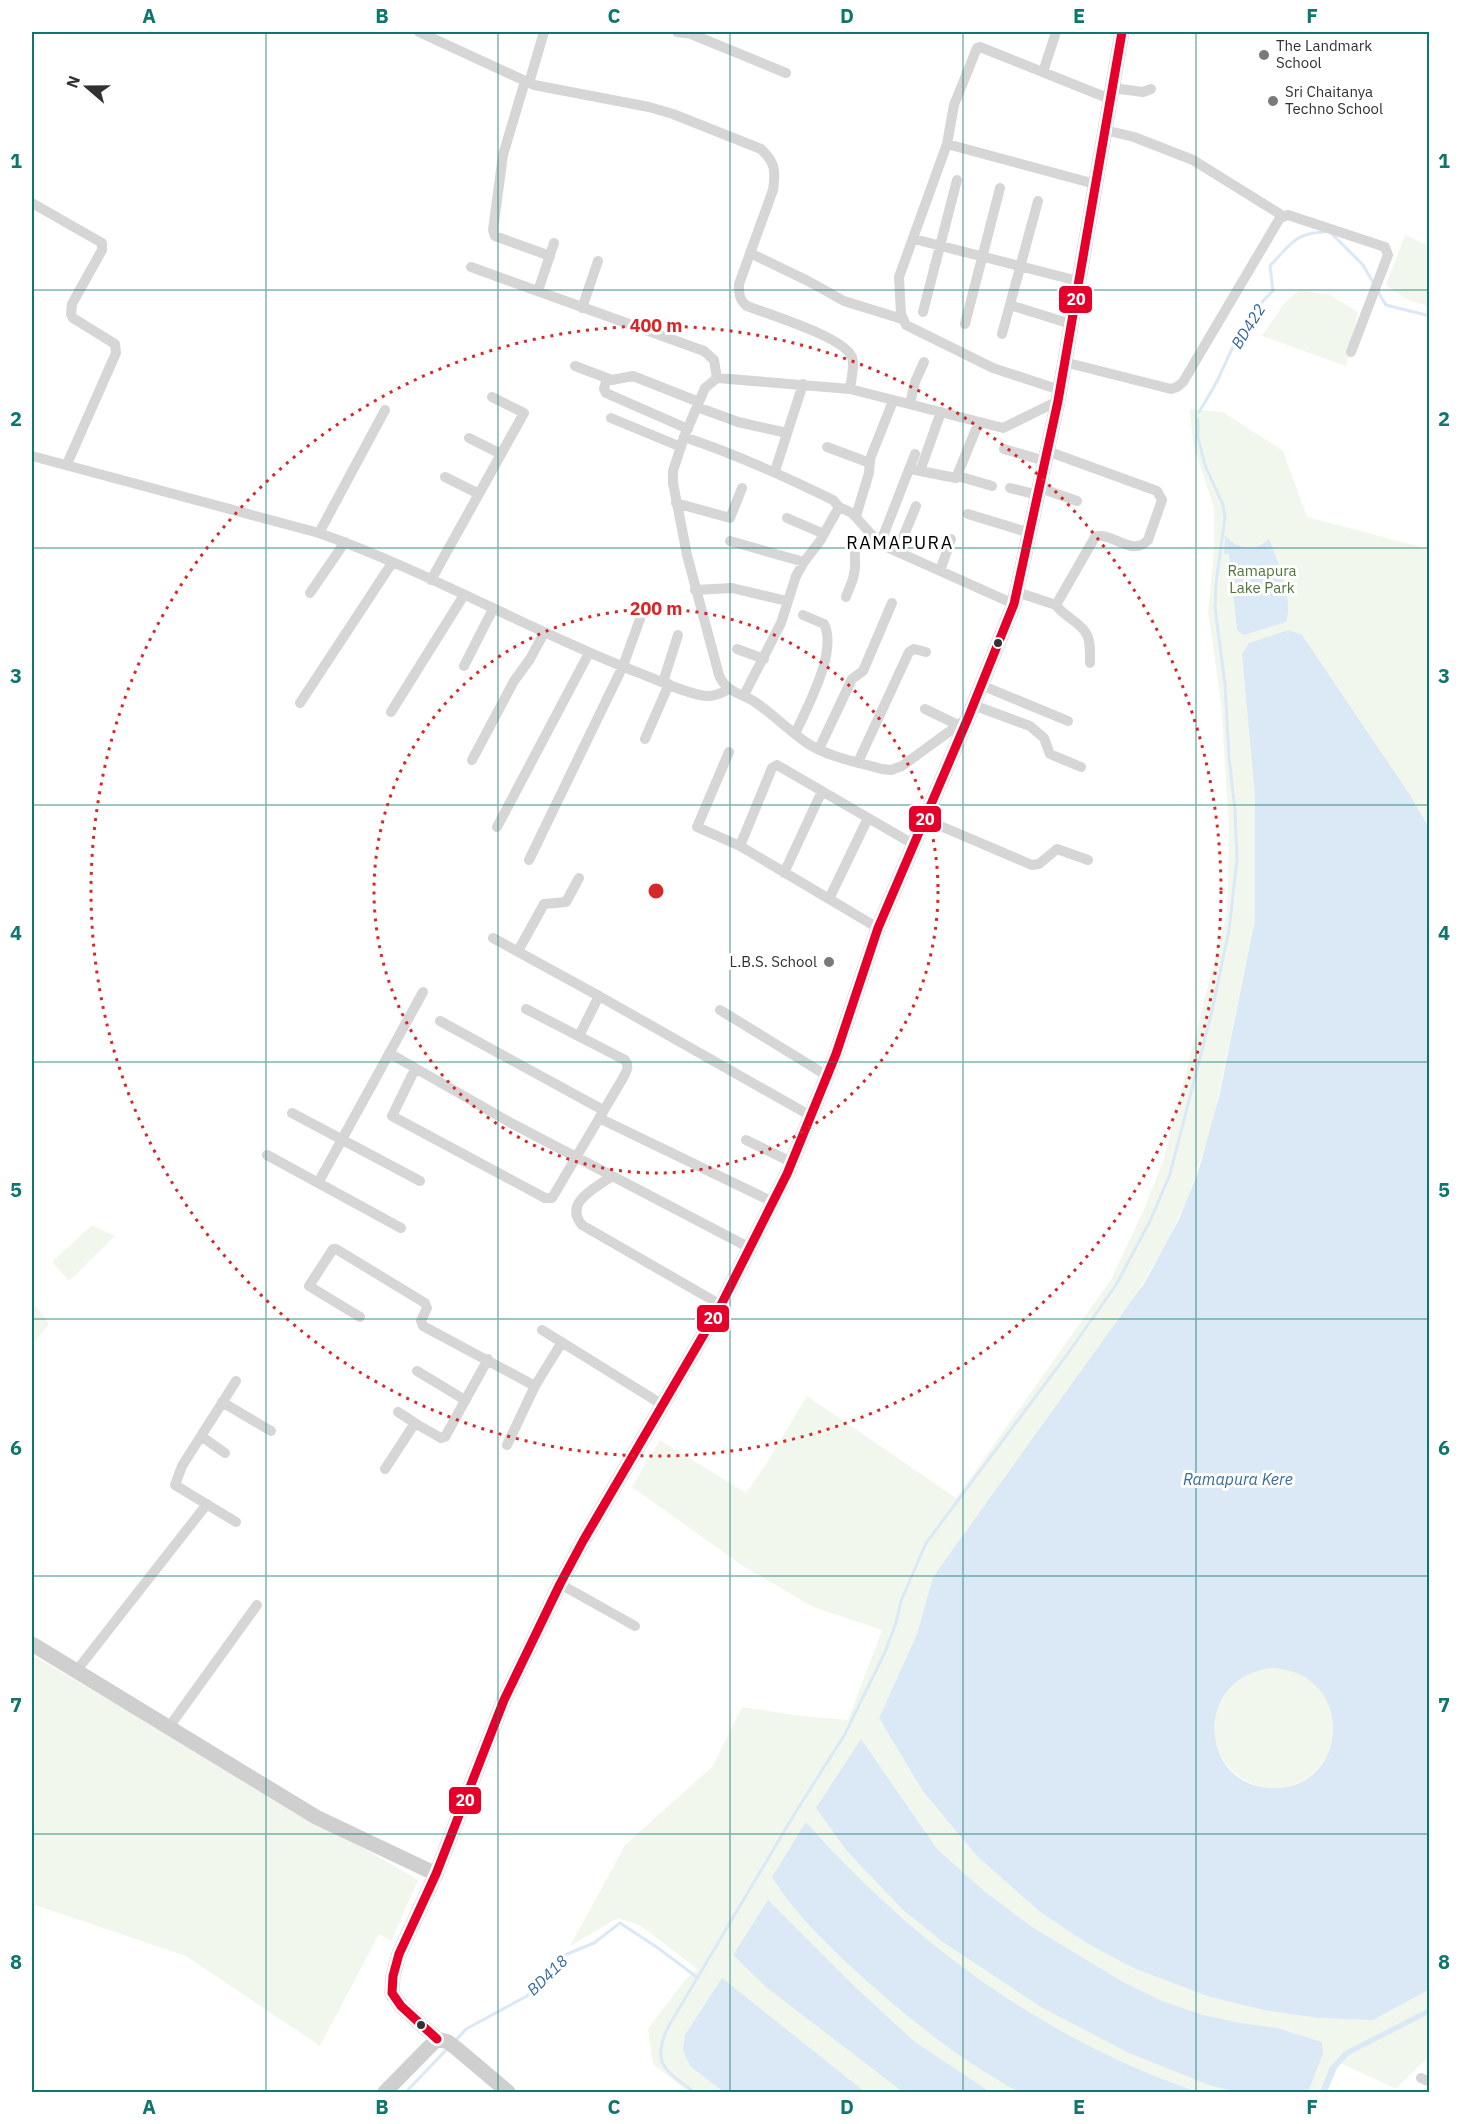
<svg xmlns="http://www.w3.org/2000/svg" width="1461" height="2124" font-family="'IBM Plex Sans',sans-serif">
  <style>
    .green { fill: #f2f7ee }
    .water { fill: #dbe8f5; fill-rule: evenodd }
    .lines { fill: none; stroke-linecap: round; stroke-linejoin: round }
    .stream { stroke: #dbe8f5; stroke-width: 3 }
    .minor { stroke: #d6d6d6; stroke-width: 10 }
    .secondary { stroke: #cfcfcf; stroke-width: 15 }
    .bus-1-casing { stroke: #fff; stroke-width: 14 }
    .bus-1 { stroke: #e4002b; stroke-width: 9 }
    .grid { fill: none; stroke: #0f766e; stroke-width: 1.5; stroke-opacity: 0.55 }
    .ring { fill: none; stroke: #d62828; stroke-width: 3; stroke-dasharray: 3 6 }
    .poi-dot { fill: #7a7a7a; stroke: #fff; stroke-width: 2 }
    .bus-dot { fill: #323232; stroke: #fff; stroke-width: 2 }
    .labels { text-anchor: middle; stroke-width: 6; stroke-linejoin: round; paint-order: stroke }
    .poi-label { font-size: 15px; fill: #323232; stroke: #fff; text-anchor: start }
    .park-label { font-size: 15px; fill: #4f743a; stroke: #fff }
    .water-label { font-size: 16px; font-style: italic; fill: #366b9f; stroke: #fff }
    .quarter-label { font-size: 18px; letter-spacing: 1.5px; fill: #000; stroke: #fff }
    .centre { fill: #d62828; stroke: #fff; stroke-width: 3 }
    .ring-label { font-size: 18px; text-anchor: middle; font-weight: bold; fill: #d62828; stroke: #fff; stroke-width: 6; stroke-linejoin: round; paint-order: stroke }
    .line-badge { stroke: #fff; stroke-width: 2 }
    .badge-label { font-size: 16px; text-anchor: middle; font-weight: bold; fill: #fff }
    .neatline { fill: none; stroke: #0f766e; stroke-width: 2 }
    .grid-label { font-size: 20px; text-anchor: middle; font-weight: bold; fill: #0f766e }
  </style>
  <rect width="100%" height="100%" fill="#fff"/>
  <path class="green" d="M1405,235L1429,246V306L1408,300L1386,285Z
    M1299,290L1330,295L1358,312L1346,366L1262,336L1283,305Z
    M1190,409L1223,412L1283,451L1307,517L1429,549V828L1412,798L1255,794V919L1213,1122L1188,1197L1168,1240L1132,1302L933,1577L917,1634L879,1718L922,1790L976,1855L1109,1955L1133,1968L1210,1997L1264,2010L1318,2018L1373,2020L1429,1989V2056L1396,2089L1340,2063L1327,2092H688L653,2064L648,2029L685,1980L697,1969L641,1926L618,1918L570,1946L625,1845L713,1766L742,1707L801,1716L848,1720L882,1630L813,1607L740,1564L632,1487L660,1440L746,1493L764,1467L807,1396L956,1498L1112,1278L1145,1207L1164,1158L1227,912L1229,828L1221,702L1208,612L1214,553V508L1193,444Z
    M92,1225L115,1236L69,1281L52,1262Z
    M32,1307H37L49,1324L32,1345Z
    M32,1655L418,1880L391,1941L379,1934L320,2046L186,1956L32,1904Z
    M1214 1728a60 60 0 1 1 120 0a60 60 0 1 1-120 0Z"/>
  <path class="water" d="M1225,535C1237,550 1255,552 1269,539C1278,562 1294,599 1286,622L1244,635L1237,630L1229,554H1224Z
    M1289,630L1302,635L1412,798L1429,828L1430,1989L1373,2020L1318,2018L1264,2010L1210,1997L1133,1968L1085,1942L1039,1911L976,1855L922,1790L879,1718L917,1634L933,1577L1145,1282L1179,1219L1198,1172L1219,1097L1255,919V794L1242,654L1249,643ZM1272,1668C1354,1672 1351,1784 1278,1788C1199,1792 1190,1677 1272,1668Z
    M861,1739L937,1849L984,1891L1032,1927L1123,1982L1162,2001L1203,2015L1240,2023L1277,2028L1322,2042L1323,2054L1308,2092H1236L1209,2085L1129,2053L1041,2007L943,1942L902,1909L847,1851L816,1808Z
    M806,1822C913,1943 1044,2040 1198,2092H1019C956,2058 900,2012 847,1963C819,1936 792,1910 772,1877Z
    M768,1900L855,1987L915,2042L990,2092H903L766,1987L733,1955Z
    M722,1978L865,2092H724L690,2066L683,2050L685,2035Z
    M1429,2008V2014L1349,2055L1337,2068L1327,2092H1320L1330,2067L1345,2051Z"/>
  <g class="lines">
    <path class="stream" d="M1332,234L1363,265L1374,284
      M1377,290L1386,305L1430,316
      M1199,412C1206,400 1214,388 1220,375C1234,344 1247,314 1273,291L1270,266C1289,246 1294,233 1324,232
      M455,2041L466,2029L527,1996L565,1955L594,1943L620,1923L658,1948L698,1978
      M406,2092L448,2048
      M694,2092C667,2071 651,2066 667,2029L795,1813L845,1734L885,1652L896,1623L901,1601L926,1543L1066,1356L1116,1285L1151,1219L1170,1174L1211,1015L1229,930L1237,859L1235,810L1229,757L1225,684L1215,608L1216,584L1225,517L1223,505L1205,465L1198,438V419"/>
    <path class="minor" d="M419,32L534,85L649,107L673,114L761,149C775,162 776,171 773,190L739,284C739,294 739,300 747,306C768,314 844,337 852,357C855,367 851,379 850,389
      M677,32L691,34L786,73
      M1043,72L1056,32
      M525,81L503,155L493,230L495,236L550,256
      M529,83L544,32
      M1112,88L1143,92L1151,89
      M1105,130L1134,137L1193,160L1283,216
      M947,144L1095,184
      M32,203L102,243V250L72,304L71,314L73,318L115,344L116,353L67,464
      M914,239L1078,281
      M750,253L808,281L844,301L902,319
      M471,267L704,351L714,360L717,378
      M538,291L554,243
      M1010,305L1071,324
      M582,308L598,261
      M923,312L957,180
      M965,324L1000,188
      M1002,334L1038,201
      M1064,362L1171,389L1177,387L1183,382L1280,218L1288,215L1385,247L1388,255L1351,352
      M575,366L612,380L633,376L699,402
      M607,378L604,389L606,393L688,429
      M1060,390L993,368L906,325L901,314L899,277L947,144L954,105L977,48L980,47L1110,99
      M910,404L915,382L924,362
      M697,407L738,422L787,433
      M611,418L681,447
      M684,437C736,454 784,476 833,500L839,507L820,541L804,562L796,576L781,623L744,695
      M469,438L501,454
      M827,447L870,463
      M1004,449L1045,461
      M32,456L319,533C427,571 527,629 634,671C651,677 691,696 708,696C716,696 722,693 729,689
      M910,469L956,478L979,422
      M775,471L803,384
      M920,471L941,412
      M958,476L992,486
      M445,477L479,494
      M1010,488L1038,495
      M1040,488L1077,501
      M676,503L730,518L742,488
      M839,507L852,513L880,544L1014,604
      M968,514L1030,533
      M856,516L869,473L870,459L893,401
      M787,518L824,534
      M319,533L385,410
      M730,541L804,562
      M880,544L915,454
      M897,552L916,506
      M940,571L951,539
      M431,580L524,413L492,397
      M695,590L732,588L787,601
      M1017,592L1056,605L1095,537C1112,531 1132,558 1148,540L1162,500L1157,491L1047,451
      M310,593L345,542
      M846,597C848,590 853,582 854,574C859,554 845,545 873,539
      M1056,605C1060,611 1065,614 1070,618C1091,633 1090,638 1090,663
      M737,649L764,659
      M464,666L493,609
      M663,682L678,635
      M981,685L1068,721
      M300,703L392,563
      M973,705L1030,726L1044,738L1050,754L1081,767
      M925,709L958,725
      M391,712L464,595
      M965,720L902,766L891,770L882,769C857,762 828,757 807,743C789,731 773,714 755,702C742,693 726,693 719,675L687,555L673,483V471L684,437L705,388L717,378L850,389L1003,428L1058,401
      M795,734C807,707 838,652 824,624L803,615
      M645,739L669,684
      M819,749L852,679L863,671L866,664L892,603
      M729,752L697,827L740,846L878,928
      M472,760L514,681L530,659L544,633
      M858,762L909,652L914,649L926,652
      M924,819L1032,865L1039,864L1057,849L1088,860
      M497,827L589,653
      M740,846L772,768L777,765L913,844
      M529,860L623,666L644,608
      M784,873L822,791
      M829,899L868,818
      M493,938L599,996L579,1036
      M518,951L544,904L566,902L579,878
      M599,996L811,1116
      M720,1010L826,1075
      M440,1021L603,1110
      M389,1053L511,1123L750,1248
      M415,1069L392,1116L545,1198H552L623,1078C626,1072 630,1067 625,1060L526,1009
      M292,1113L420,1181
      M599,1118L773,1202
      M746,1140L785,1159
      M267,1155L401,1228
      M612,1176C596,1188 563,1202 582,1225L721,1305
      M318,1183L423,992
      M360,1317L309,1286L333,1249H336L425,1303L427,1308L421,1321L423,1326L535,1386
      M542,1330L663,1405
      M417,1371L465,1400
      M236,1381L182,1466L175,1485L236,1522
      M222,1402L271,1431
      M398,1412L418,1425
      M201,1436L225,1453
      M507,1445L535,1386L562,1342
      M385,1469L413,1426L418,1425L441,1438L445,1437L488,1359
      M560,1584L635,1626
      M77,1670L207,1504
      M169,1727L257,1605
      M1421,2078L1430,2082"/>
    <path class="secondary" d="M32,1644L316,1817L436,1874
      M437,2039L401,2006L392,1993L393,1976L399,1954L436,1874L504,1700L560,1584L583,1541L721,1305L787,1174L836,1054L878,928L968,718L1014,604L1058,401L1122,32
      M437,2039L448,2042L456,2048L508,2092
      M385,2092L437,2039"/>
    <defs>
      <path id="bus-1" d="M437,2039L401,2006L392,1993L393,1976L399,1954L436,1874L504,1700L560,1584L583,1541L721,1305L787,1174L836,1054L878,928L968,718L1014,604L1058,401L1122,32"/>
    </defs>
    <use href="#bus-1" class="bus-1-casing"/>
    <use href="#bus-1" class="bus-1"/>
  </g>
  <path class="grid" d="M266,32V2092M498,32V2092M730,32V2092M963,32V2092M1196,32V2092M32,290H1430M32,548H1430M32,805H1430M32,1062H1430M32,1319H1430M32,1576H1430M32,1834H1430"/>
  <g class="ring">
    <circle cx="656" cy="891" r="282"/>
    <circle cx="656" cy="891" r="565"/>
  </g>
  <g class="poi-dot">
    <circle cx="1264" cy="55" r="6"/>
    <circle cx="1273" cy="101" r="6"/>
    <circle cx="829" cy="962" r="6"/>
  </g>
  <g class="bus-dot">
    <circle cx="998" cy="643" r="5"/>
    <circle cx="421" cy="2025" r="5"/>
  </g>
  <g class="labels">
    <g class="poi-label">
      <text x="1276" y="51">The Landmark<tspan x="1276" dy="17">School</tspan></text>
      <text x="1285" y="97">Sri Chaitanya<tspan x="1285" dy="17">Techno School</tspan></text>
      <text x="817" y="967" text-anchor="end">L.B.S. School</text>
    </g>
    <g class="park-label">
      <text x="1262" y="576">Ramapura<tspan x="1262" dy="17">Lake Park</tspan></text>
    </g>
    <g class="water-label">
      <text transform="translate(1248 326) rotate(-58)" y="6">BD422</text>
      <text x="1238" y="1485">Ramapura Kere</text>
      <text transform="translate(547 1975) rotate(-44)" y="6">BD418</text>
    </g>
    <g class="quarter-label">
      <text x="900" y="549">RAMAPURA</text>
    </g>
  </g>
  <circle cx="656" cy="891" r="9" class="centre"/>
  <g class="ring-label">
    <text x="656" y="332">400 m</text>
    <text x="656" y="615">200 m</text>
  </g>
  <g class="line-badge">
    <rect x="1058" y="285" width="35" height="29" rx="6" fill="#e4002b"/>
    <rect x="908" y="805" width="34" height="28" rx="6" fill="#e4002b"/>
    <rect x="696" y="1304" width="34" height="29" rx="6" fill="#e4002b"/>
    <rect x="448" y="1786" width="34" height="29" rx="6" fill="#e4002b"/>
  </g>
  <g class="badge-label">
    <text x="1076" y="305">20</text>
    <text x="925" y="825">20</text>
    <text x="713" y="1324">20</text>
    <text x="465" y="1806">20</text>
  </g>
  <rect width="1461" height="2124" fill="none" stroke="#ffffff" stroke-width="66"/>
  <g transform="translate(87 87) rotate(290)" stroke="#ffffff" stroke-width="4.5" paint-order="stroke">
  <path d="M0-4.5L10 22L0 15L-10 22Z" fill="#323232"/>
  <text y="-9" font-size="16" font-weight="bold" text-anchor="middle" fill="#323232">N</text>
  </g>
  <rect x="33" y="33" width="1395" height="2058" class="neatline"/>
  <g class="grid-label">
    <text x="149" y="23">A</text>
    <text x="382" y="23">B</text>
    <text x="614" y="23">C</text>
    <text x="847" y="23">D</text>
    <text x="1079" y="23">E</text>
    <text x="1312" y="23">F</text>
    <text x="16" y="168">1</text>
    <text x="1444" y="168">1</text>
    <text x="16" y="426">2</text>
    <text x="1444" y="426">2</text>
    <text x="16" y="683">3</text>
    <text x="1444" y="683">3</text>
    <text x="16" y="940">4</text>
    <text x="1444" y="940">4</text>
    <text x="16" y="1197">5</text>
    <text x="1444" y="1197">5</text>
    <text x="16" y="1455">6</text>
    <text x="1444" y="1455">6</text>
    <text x="16" y="1712">7</text>
    <text x="1444" y="1712">7</text>
    <text x="16" y="1969">8</text>
    <text x="1444" y="1969">8</text>
    <text x="149" y="2114">A</text>
    <text x="382" y="2114">B</text>
    <text x="614" y="2114">C</text>
    <text x="847" y="2114">D</text>
    <text x="1079" y="2114">E</text>
    <text x="1312" y="2114">F</text>
  </g>
</svg>
